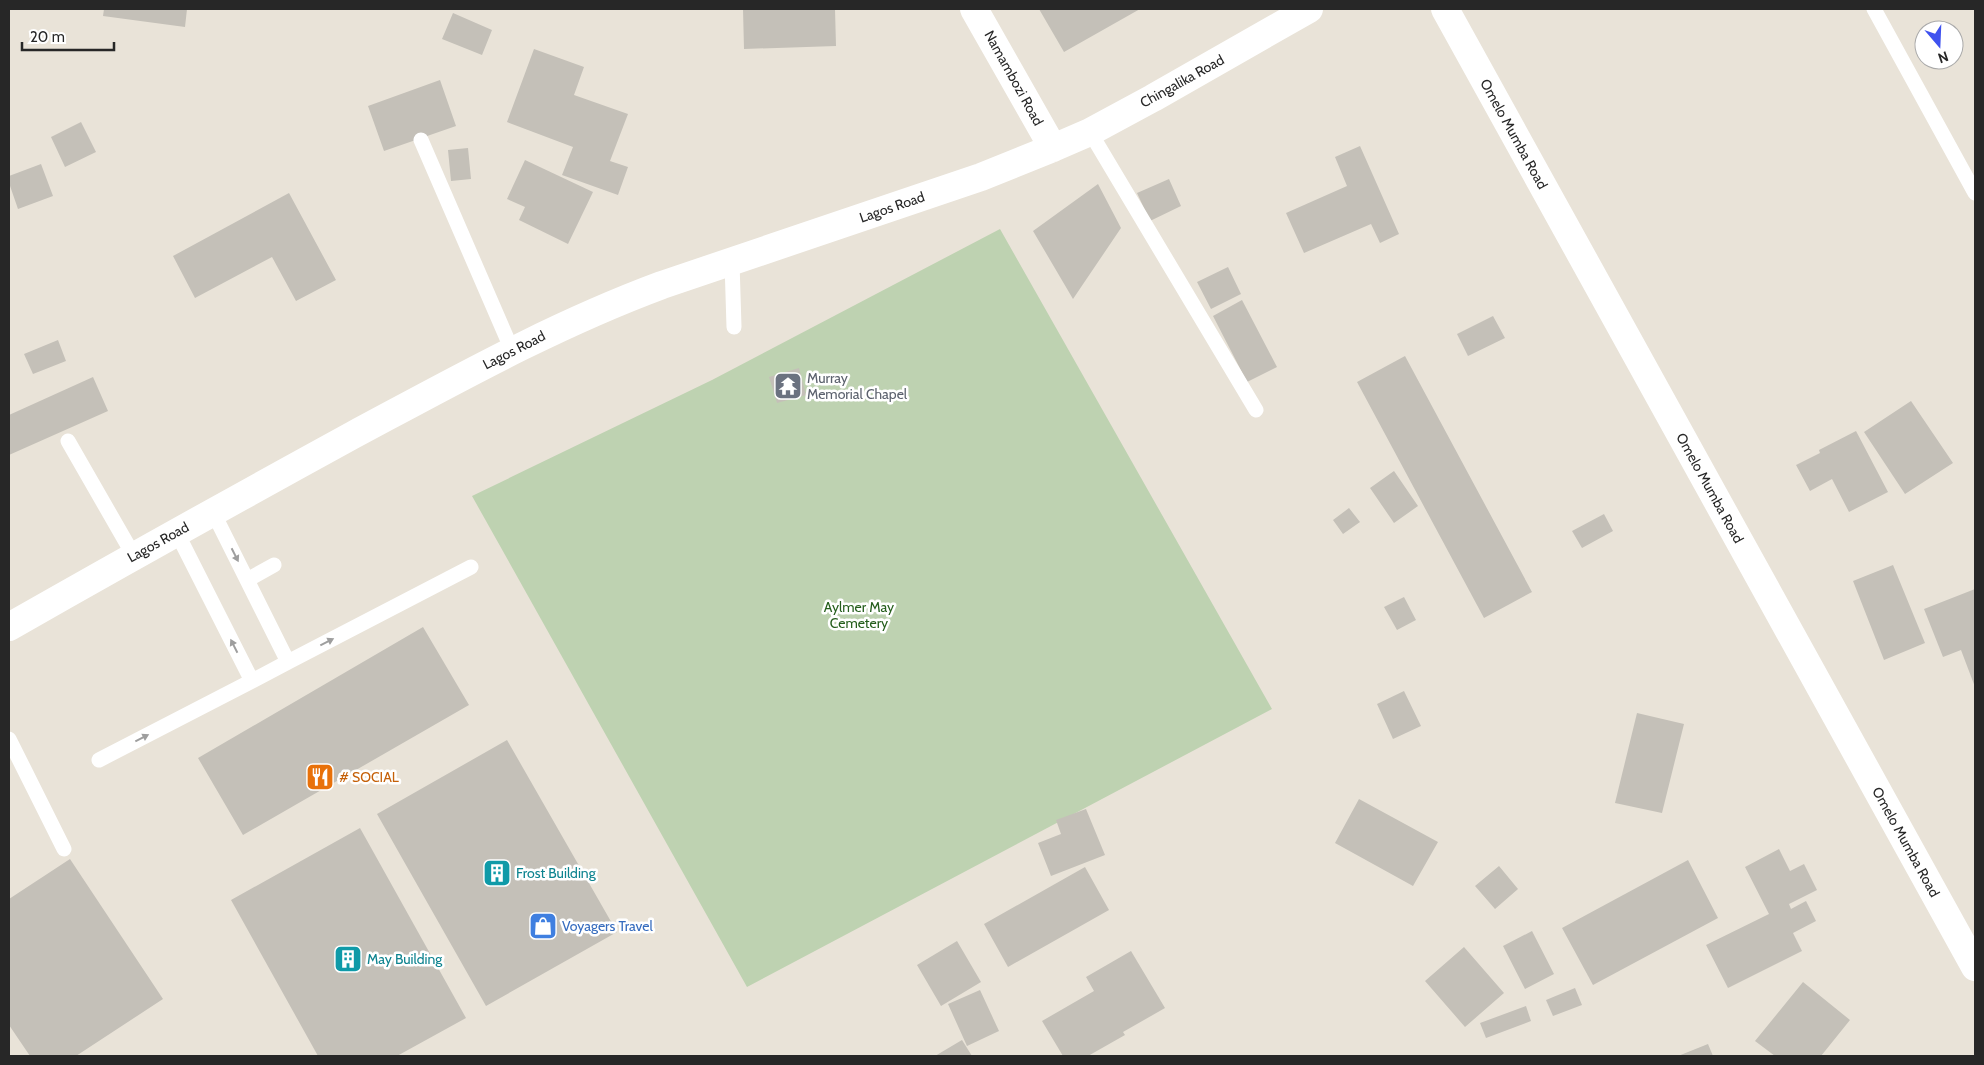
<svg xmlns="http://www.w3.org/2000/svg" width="1984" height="1065" font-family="Cabin,sans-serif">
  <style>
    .cemetery { fill: #bed2b1 }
    .building { fill: #c4c0b8 }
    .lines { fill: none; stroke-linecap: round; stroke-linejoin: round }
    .service { stroke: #fff; stroke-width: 15 }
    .minor { stroke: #fff; stroke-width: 28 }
    .oneway { fill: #9e9e9e }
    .labels { text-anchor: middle; stroke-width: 5; stroke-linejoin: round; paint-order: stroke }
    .street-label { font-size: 14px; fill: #272727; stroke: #fff }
    .worship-label { font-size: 14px; fill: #5b616d; stroke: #fff; text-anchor: start }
    .park-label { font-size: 14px; fill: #255e1c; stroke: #fff }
    .food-label { font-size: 14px; fill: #c56008; stroke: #fff; text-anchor: start }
    .culture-label { font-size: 14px; fill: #0d838f; stroke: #fff; text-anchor: start }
    .shop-label { font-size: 14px; fill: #366cbe; stroke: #fff; text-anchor: start }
  </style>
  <rect width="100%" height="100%" fill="#e9e3d8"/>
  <path class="cemetery" d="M1000,229L1272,709L747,987L472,496L712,380Z"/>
  <path class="building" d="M104,9H187L185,27L103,16Z
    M743,9H835L836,46L744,49Z
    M1039,9H1140L1064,52Z
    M453,13L492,30L482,55L442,39Z
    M534,49L584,67L574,95L628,114L610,161L628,167L618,195L562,175L573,147L507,122Z
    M440,80L456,126L384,151L368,106Z
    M81,122L96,152L65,167L51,137Z
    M1360,146L1399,234L1380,243L1371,224L1304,253L1286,213L1347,186L1335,157Z
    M468,148L471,179L451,181L448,150Z
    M525,160L593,192L568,244L519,220L525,207L507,199Z
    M41,164L53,196L18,209L9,183V176Z
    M1169,179L1181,206L1150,221L1137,193Z
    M1098,184L1121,228L1073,299L1033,231Z
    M289,193L336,280L296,301L272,257L195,298L173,256Z
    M1228,267L1241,294L1211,309L1197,282Z
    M1242,300L1277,367L1247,382L1213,316Z
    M1493,316L1505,338L1468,356L1457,334Z
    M58,340L66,361L33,374L24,354Z
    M1405,356L1532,592L1484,618L1357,382Z
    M799,368L806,395L777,403L769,377Z
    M93,377L108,411L9,455V415Z
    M1911,401L1953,463L1905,494L1864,432Z
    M1856,431L1888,492L1849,512L1832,479L1810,491L1796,465L1820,453L1819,450Z
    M1394,471L1418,506L1394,523L1370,488Z
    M1349,508L1360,522L1343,534L1333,520Z
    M1604,514L1613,531L1582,548L1572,531Z
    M1893,565L1925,643L1884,660L1853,581Z
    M1975,589V687L1961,650L1943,657L1924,609Z
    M1404,597L1416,620L1397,630L1384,607Z
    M423,627L469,705L243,835L198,758Z
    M1404,691L1421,726L1393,739L1377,704Z
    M1637,713L1684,724L1662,813L1615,803Z
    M507,740L617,932L486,1006L377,814Z
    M1359,799L1438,842L1413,886L1335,843Z
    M1086,809L1105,855L1051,876L1038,843L1061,834L1056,820Z
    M360,828L466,1018L397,1056H318L231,900Z
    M1779,849L1790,871L1804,864L1817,890L1789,904L1791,909L1806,901L1816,921L1793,933L1802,951L1728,988L1706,945L1769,914L1745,867Z
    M70,859L163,999L76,1056H30L9,1025V899Z
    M1688,860L1718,918L1593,985L1562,928Z
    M1499,866L1518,889L1495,909L1475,886Z
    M1085,867L1109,910L1008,967L984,924Z
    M1532,931L1554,974L1525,989L1503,946Z
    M957,941L981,982L941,1006L917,965Z
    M1464,947L1504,993L1465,1027L1425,981Z
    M1131,951L1165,1008L1123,1032L1125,1035L1088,1056H1063L1042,1021L1094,991L1086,977Z
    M1803,982L1850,1020L1821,1056H1775L1755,1041Z
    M1575,988L1582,1005L1553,1016L1546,1000Z
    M980,990L999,1031L967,1046L948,1004Z
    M1526,1006L1531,1021L1486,1038L1480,1023Z
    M962,1040L972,1056H935Z
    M1708,1044L1713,1056H1678Z"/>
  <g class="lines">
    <path class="service" d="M1874,9L1975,193
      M1090,132L1256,410
      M421,140L512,350
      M732,262L734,327
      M68,441L134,556
      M213,512L288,662L471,567
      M247,580L274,565
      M252,681L288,662
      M9,739L64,849
      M99,760L252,681L176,531"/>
    <path class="minor" d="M974,9L1053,148
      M1445,9L1975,967
      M9,627C123,562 238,498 353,435C454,381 554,325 662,285L981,177L1053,148L1090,132L1153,98L1309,9"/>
  </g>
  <defs><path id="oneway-solid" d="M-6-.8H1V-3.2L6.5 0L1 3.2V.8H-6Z" transform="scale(1.25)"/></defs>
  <g class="oneway">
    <use href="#oneway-solid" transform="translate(235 555) rotate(63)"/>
    <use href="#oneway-solid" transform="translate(327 642) rotate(-27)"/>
    <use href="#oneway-solid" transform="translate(234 646) rotate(-117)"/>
    <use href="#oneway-solid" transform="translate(142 738) rotate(-27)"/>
  </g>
  <defs>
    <symbol id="temple-square" viewBox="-11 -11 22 22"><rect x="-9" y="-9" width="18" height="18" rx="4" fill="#6b7280" stroke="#fff"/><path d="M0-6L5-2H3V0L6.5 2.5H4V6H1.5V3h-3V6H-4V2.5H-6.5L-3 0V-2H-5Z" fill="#fff"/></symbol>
    <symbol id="restaurant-square" viewBox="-11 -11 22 22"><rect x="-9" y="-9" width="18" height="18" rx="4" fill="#e8710a" stroke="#fff"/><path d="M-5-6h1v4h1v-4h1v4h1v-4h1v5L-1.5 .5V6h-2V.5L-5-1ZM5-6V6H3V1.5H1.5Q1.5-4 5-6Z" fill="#fff"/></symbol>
    <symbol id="building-square" viewBox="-11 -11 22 22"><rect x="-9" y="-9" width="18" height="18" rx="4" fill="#0f9aa8" stroke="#fff"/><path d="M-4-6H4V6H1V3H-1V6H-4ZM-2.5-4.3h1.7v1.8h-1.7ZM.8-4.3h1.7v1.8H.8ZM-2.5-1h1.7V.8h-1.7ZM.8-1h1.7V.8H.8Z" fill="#fff"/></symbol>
    <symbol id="shop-square" viewBox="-11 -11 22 22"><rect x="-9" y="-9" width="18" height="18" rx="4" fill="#3f7fe0" stroke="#fff"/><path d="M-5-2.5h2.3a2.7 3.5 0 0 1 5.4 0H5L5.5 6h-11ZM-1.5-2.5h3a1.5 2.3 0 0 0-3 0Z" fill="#fff"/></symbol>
  </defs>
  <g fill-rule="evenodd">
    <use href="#temple-square" x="772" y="370" width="32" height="32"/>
    <use href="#restaurant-square" x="304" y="761" width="32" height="32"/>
    <use href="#building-square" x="481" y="857" width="32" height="32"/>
    <use href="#shop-square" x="527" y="910" width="32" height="32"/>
    <use href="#building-square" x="332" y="943" width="32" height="32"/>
  </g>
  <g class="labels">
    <g class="street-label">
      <text transform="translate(1014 78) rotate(61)" y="5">Namambozi Road</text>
      <text transform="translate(1182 81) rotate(-29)" y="5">Chingalika Road</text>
      <text transform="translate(1514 134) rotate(61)" y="5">Omelo Mumba Road</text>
      <text transform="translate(892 207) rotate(-19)" y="5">Lagos Road</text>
      <text transform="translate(514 350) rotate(-27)" y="5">Lagos Road</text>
      <text transform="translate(1710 488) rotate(61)" y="5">Omelo Mumba Road</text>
      <text transform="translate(158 542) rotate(-29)" y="5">Lagos Road</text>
      <text transform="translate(1906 842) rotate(61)" y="5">Omelo Mumba Road</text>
    </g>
    <g class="worship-label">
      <text x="807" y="383">Murray<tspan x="807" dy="16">Memorial Chapel</tspan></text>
    </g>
    <g class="park-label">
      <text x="859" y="612">Aylmer May<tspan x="859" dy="16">Cemetery</tspan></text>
    </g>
    <g class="food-label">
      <text x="339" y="782"># SOCIAL</text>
    </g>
    <g class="culture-label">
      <text x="516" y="878">Frost Building</text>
      <text x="367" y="964">May Building</text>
    </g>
    <g class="shop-label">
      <text x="562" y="931">Voyagers Travel</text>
    </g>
  </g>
  <rect width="1984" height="1065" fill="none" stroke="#272727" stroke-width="20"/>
  <g transform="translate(1939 45) rotate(161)"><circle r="24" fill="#ffffff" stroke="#a9a9a9"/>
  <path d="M0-4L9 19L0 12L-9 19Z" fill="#3f52ef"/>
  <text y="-8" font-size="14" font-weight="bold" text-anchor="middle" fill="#272727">N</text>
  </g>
  <path d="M22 42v8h92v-8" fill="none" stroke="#272727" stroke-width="2.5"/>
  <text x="30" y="42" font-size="15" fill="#272727" stroke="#ffffff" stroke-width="4" paint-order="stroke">20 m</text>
</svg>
